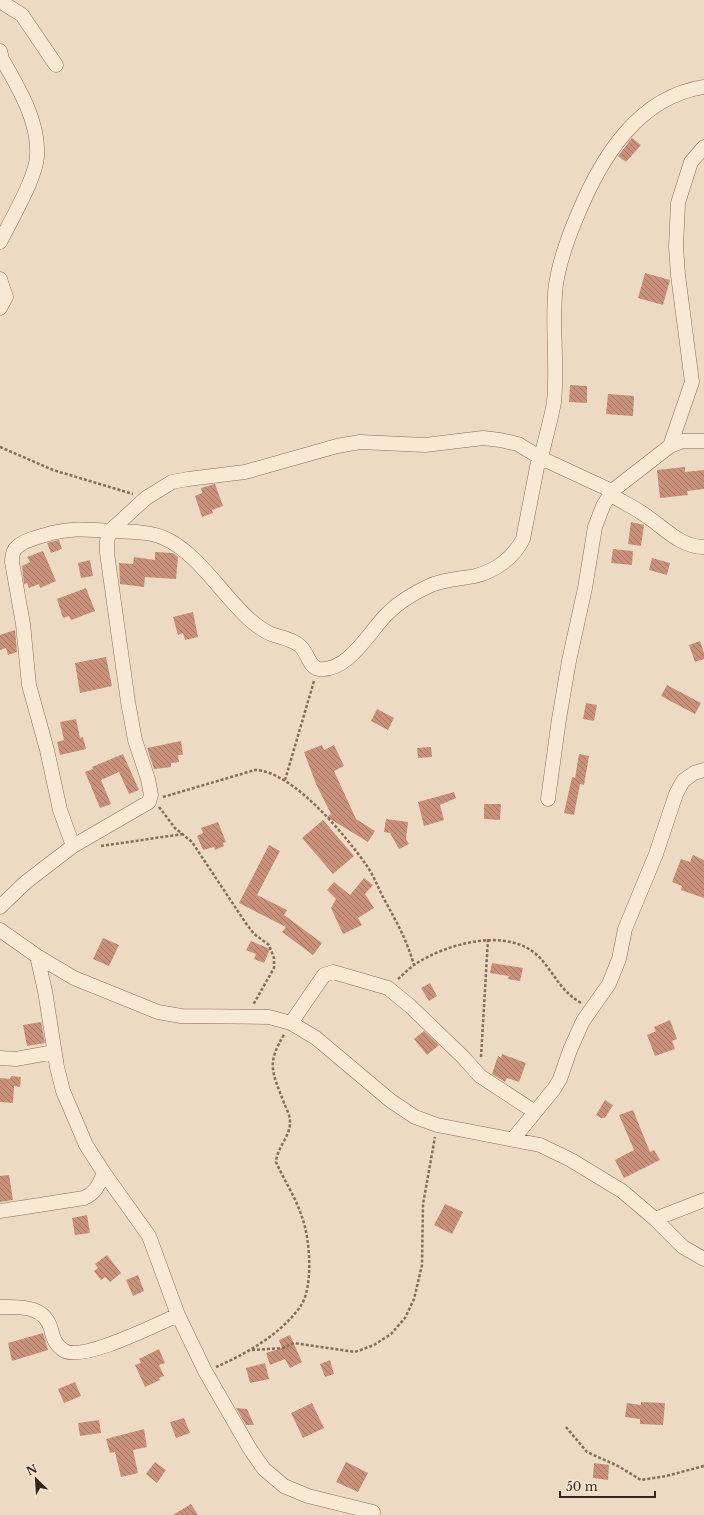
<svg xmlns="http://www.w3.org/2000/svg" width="704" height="1515" font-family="'Libre Baskerville',serif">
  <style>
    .building { fill: url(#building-back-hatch) }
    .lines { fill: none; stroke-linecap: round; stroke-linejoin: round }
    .street-casing { stroke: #866c5a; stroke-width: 15 }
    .path { stroke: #866c5a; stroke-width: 2.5; stroke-dasharray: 3 2; stroke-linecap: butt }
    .street { stroke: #f8e9d5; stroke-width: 14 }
  </style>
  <defs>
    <pattern id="building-back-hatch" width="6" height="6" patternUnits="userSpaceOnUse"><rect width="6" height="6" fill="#c99179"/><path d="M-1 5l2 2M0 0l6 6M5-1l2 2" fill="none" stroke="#a47663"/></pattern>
  </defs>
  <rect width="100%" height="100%" fill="#ecdbc2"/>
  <path class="building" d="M632,138L641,145L626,162L618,156Z
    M645,273L670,280L663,305L638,298Z
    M570,385L587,386V403L569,402Z
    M608,394L634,396L633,416L606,414Z
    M685,467V472L704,470V489L687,491L688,495L660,498L657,470Z
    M215,484L223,506L212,510L213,513L202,517L195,496L202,493L201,488Z
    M631,522L644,525L641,546L628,544Z
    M59,540L62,549L51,553L47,543Z
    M613,549L633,551L632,565L611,563Z
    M43,551L56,581L40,588L39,584L29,588L27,583L24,584L22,566L30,562L27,557Z
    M155,552L173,553L178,557L176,579L145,577L144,587L120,584L119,563L133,564L134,557L155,560Z
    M652,558L670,563L667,575L649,570Z
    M90,560L93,576L81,578L78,563Z
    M86,588L95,611L71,620L69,616L63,618L57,599Z
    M193,612L198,637L185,640L183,633L178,635L173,617Z
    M15,630L17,652L8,655L6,648L0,650V635Z
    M700,641L704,653V659L695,662L689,645Z
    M106,657L112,686L80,693L75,663Z
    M667,685L701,703L695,714L661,696Z
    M586,703L597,705L594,721L583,719Z
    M377,709L394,718L388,730L371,721Z
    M76,719L80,738L83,737L86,749L60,755L57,742L64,740L60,722Z
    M181,741L183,755H178L179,762L171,763V767L154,769L147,748Z
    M322,745L324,750L334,745L344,766L334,771L356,819L375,831L368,842L327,817L331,814L316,784L304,752Z
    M431,747L432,757L418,758L417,748Z
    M123,754L139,790L129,794L119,772L101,780L111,804L100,808L85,772L93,769L92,767Z
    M579,754L589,756L584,785L580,784L574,815L564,813L572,777L575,778Z
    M454,792L456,798L440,805L444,820L424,826L418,802Z
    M484,804H501L500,820L484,819Z
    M386,819L408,822L406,839L409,844L399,849L390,833L384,832Z
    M323,820L354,856L333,874L302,838Z
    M218,822L226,842L223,843L224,846L215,850L214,847L203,850L197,836L203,833L201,828Z
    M269,845L280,851L257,895L287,910L284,915L322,943L313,955L282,932L286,927L239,903Z
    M693,855L704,860V898L681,890L682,886L672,882L681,859L690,862Z
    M364,878L373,885L365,894L374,908L358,918L362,925L343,934L331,908L336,899L327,890L334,882L350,895Z
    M103,938L119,945L109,966L93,959Z
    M251,941L270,949L264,963L254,959L256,954L246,950Z
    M492,963L523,968L520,981L508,979L509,976L490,973Z
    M430,983L437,996L429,1001L421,988Z
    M670,1020L677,1039L672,1041L675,1049L655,1056L647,1035L656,1031L654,1027Z
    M41,1022L45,1043L27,1046L23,1025Z
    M424,1031L439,1045L427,1055L414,1039Z
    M502,1054L526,1063L519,1082L507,1078L505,1082L492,1074L498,1056L501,1058Z
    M11,1076L21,1077L20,1087L14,1086L13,1103L0,1102V1078L10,1079Z
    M605,1100L613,1105L605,1118H601L596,1115Z
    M633,1110L650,1152L654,1150L660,1160L624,1178L615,1160L634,1150L619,1115Z
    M9,1175L13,1200L0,1202V1176Z
    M445,1204L463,1212L452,1234L434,1225Z
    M87,1215L90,1233L75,1235L72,1218Z
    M107,1255L121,1273L110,1282L105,1277L101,1280L94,1271L98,1268L95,1264Z
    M138,1275L144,1291L133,1296L126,1280Z
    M43,1333L48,1350L12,1361L8,1343Z
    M290,1335L302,1362L290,1368L285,1359L270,1365L266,1353L282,1348L279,1340Z
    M159,1349L165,1363L159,1365L164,1376L159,1378L160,1380L145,1387L135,1365L141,1363L139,1359Z
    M330,1360L334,1374L325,1377L320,1364Z
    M265,1363L269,1379L250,1383L246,1368Z
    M75,1382L81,1396L64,1403L58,1389Z
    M641,1402L665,1403L663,1425L640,1424V1419L625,1417L627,1403L641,1405Z
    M312,1403L324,1428L303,1438L291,1413Z
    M236,1408L247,1409L254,1425H246Z
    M184,1418L190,1433L176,1438L170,1422Z
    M99,1420L101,1433L80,1436L78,1423Z
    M144,1429L147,1447L133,1450L138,1473L121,1477L115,1452L110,1453L106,1439Z
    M155,1462L166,1470L157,1483L146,1474Z
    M346,1462L368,1473L358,1492L336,1482Z
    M594,1463L609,1465L608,1480L593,1478Z
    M191,1504L198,1515H173Z"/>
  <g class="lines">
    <defs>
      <path id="street" d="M0,1L22,15L56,65
        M0,51L2,59C18,87 39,121 37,155C37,176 10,222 0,242
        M0,279L6,297L0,308
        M670,446L692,382L678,275L676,247L678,203L691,162L704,147
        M541,458C545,439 551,420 554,402C558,363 551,323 556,284C560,259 568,237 578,214C601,158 638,97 704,87
        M610,494C620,501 632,506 642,513C663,526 679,547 704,547
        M548,799L559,719L569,661L585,588L595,527L603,506L612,491L670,446L683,441H704
        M73,846L60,810L47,750L29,685L23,624L12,562C12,557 13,550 17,547C24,540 41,536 52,533C75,527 91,530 114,531C130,532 149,531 164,538C197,552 223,596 250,620C256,625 264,631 271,634C281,638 291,638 300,646C307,651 309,668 319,669C349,672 370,630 388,613C400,601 414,593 429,586C443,579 460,579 475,576C496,571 514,557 523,539L539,457
        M0,907L26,882L73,846L149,802L151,795L148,779L135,740L128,702L107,553V541L110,531L146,498L172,482L188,479L245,472L337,446L360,442L425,445L483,438L500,440L518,444L541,458L612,491
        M0,930L37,956L74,978L158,1012L181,1016L269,1017L291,1023L316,1038L391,1101L415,1117L437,1125L540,1145L571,1160L622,1191L655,1219L683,1247L704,1259
        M37,956L45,991L57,1067L63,1091L86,1145L104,1173L149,1236L178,1315L205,1371L250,1449L264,1469L284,1486L308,1496L373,1512
        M291,1023L324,975L333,972L388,988L410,1006L463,1057L480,1076L535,1112
        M0,1058L16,1059L54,1052
        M513,1139L554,1089L560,1079L570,1050L583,1021L609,984L619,959L625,929L656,854L676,794L683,781L694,773L704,770
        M0,1211L84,1198C96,1193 99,1184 104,1173
        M655,1219L704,1200
        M0,1307C21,1307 44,1305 51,1329C53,1338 55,1344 63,1350C81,1363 157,1324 178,1315"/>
    </defs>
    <use href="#street" class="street-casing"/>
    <path class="path" d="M0,447L53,470L133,494
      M285,780L314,681
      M163,797L255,770C293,771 346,836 367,866C374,876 378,888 384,899C397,923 406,938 414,965
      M159,807L175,828L192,842L245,922L254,934L269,945L274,958V968L253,1005
      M101,846L183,834
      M398,979C403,975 408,969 414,965C445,944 507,926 538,956C555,973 558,989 581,1003
      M481,1057L488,939
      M252,1350L283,1348L294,1343L355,1352L374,1345L391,1334L405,1318L414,1299L422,1265L423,1204L435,1137
      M216,1367C246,1354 281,1334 300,1307C314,1288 310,1238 302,1217C296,1198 284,1180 276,1162C277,1147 291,1136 290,1121C290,1115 286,1108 284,1103C272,1071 266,1064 285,1033
      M566,1427L587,1452L618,1466L641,1480L666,1476L704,1466"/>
    <use href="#street" class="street"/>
  </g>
  <g transform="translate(36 1479) rotate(335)" stroke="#f4e6d1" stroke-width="3" paint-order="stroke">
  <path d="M0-3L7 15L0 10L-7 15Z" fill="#36271e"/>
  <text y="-6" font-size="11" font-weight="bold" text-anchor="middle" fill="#36271e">N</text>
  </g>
  <path d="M560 1491v6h95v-6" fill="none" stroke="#36271e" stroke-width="2"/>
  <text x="566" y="1491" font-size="12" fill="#36271e" stroke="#f4e6d1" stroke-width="3" paint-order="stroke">50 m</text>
</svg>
